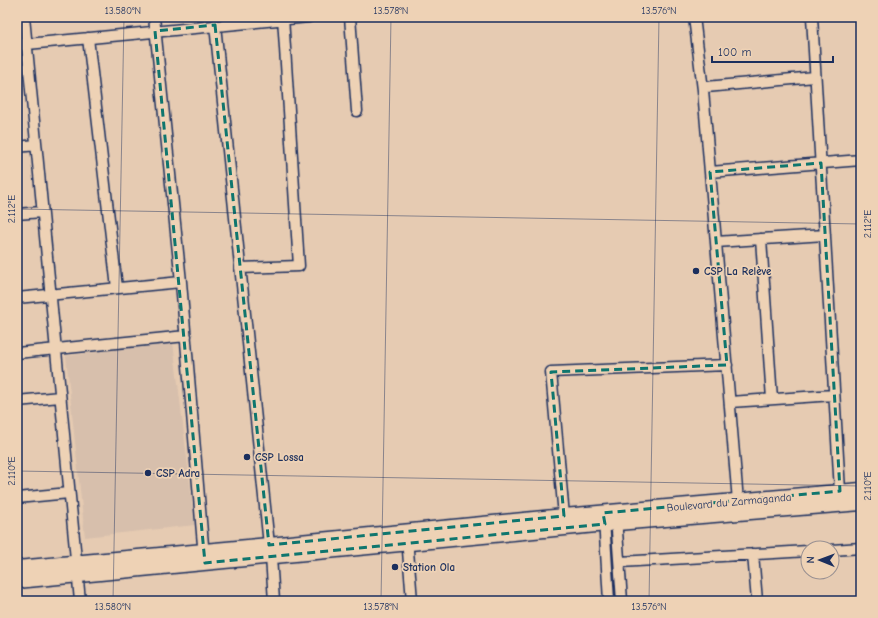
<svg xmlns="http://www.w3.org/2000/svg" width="878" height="618" font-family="'Comic Neue',sans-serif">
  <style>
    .built { fill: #d7bfac }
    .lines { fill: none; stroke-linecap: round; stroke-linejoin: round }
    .street-casing { stroke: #1b2f5e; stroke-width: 13 }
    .secondary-casing { stroke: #1b2f5e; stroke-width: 17 }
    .street { stroke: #eed2b5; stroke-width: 10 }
    .secondary { stroke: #eed2b5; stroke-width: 14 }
    .marked { fill: none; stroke: #0f766e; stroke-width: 3; stroke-dasharray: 8 5; stroke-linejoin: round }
    .ticks { fill: none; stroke: #1b2f5e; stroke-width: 1; stroke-opacity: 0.45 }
    .poi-dot { fill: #1b2f5e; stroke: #eed2b5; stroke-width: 1.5 }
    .labels { text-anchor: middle; stroke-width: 3.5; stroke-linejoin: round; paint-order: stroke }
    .poi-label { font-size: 11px; font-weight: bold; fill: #1b2f5e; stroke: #eed2b5; text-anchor: start }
    .street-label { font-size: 11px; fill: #1b2f5e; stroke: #eed2b5 }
    .neatline { fill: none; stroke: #1b2f5e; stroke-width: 1.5 }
    .ticks-label { font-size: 10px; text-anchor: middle; fill: #1b2f5e }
  </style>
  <rect width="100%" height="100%" fill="#e6cbb2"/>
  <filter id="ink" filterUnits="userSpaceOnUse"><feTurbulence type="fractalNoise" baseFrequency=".025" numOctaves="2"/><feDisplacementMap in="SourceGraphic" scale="8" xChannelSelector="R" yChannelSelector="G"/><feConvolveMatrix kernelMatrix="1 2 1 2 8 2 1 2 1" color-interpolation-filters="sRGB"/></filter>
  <g filter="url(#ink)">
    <path class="built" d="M173,342L195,525L85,537L66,356Z"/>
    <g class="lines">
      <defs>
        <path id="street" d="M24,17L80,601
          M154,17L181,282L204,557
          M350,17L357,111
          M694,17L703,90L738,501
          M812,17L840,491
          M215,25L269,545
          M88,38L117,288
          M17,45L309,17
          M703,89L706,87L815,77
          M17,147L36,145
          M710,172L861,160
          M17,214L42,212
          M761,239L772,399
          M716,242L825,235
          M240,268L299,266L283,17
          M17,298L181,282
          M17,353L186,336
          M17,401L60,397
          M730,402L834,395
          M17,498L69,493
          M564,516L551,372L727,365
          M616,517L622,601
          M604,519L609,601
          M407,538L412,601
          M832,550L861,548
          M753,554L757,601
          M271,557L274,601
          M620,562L808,551"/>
        <path id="secondary" d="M17,568L269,545L564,516L861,490
          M17,581L617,523L861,503"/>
      </defs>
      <use href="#street" class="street-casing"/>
      <use href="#secondary" class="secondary-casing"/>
      <use href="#street" class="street"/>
      <use href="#secondary" class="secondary"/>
    </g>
  </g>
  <path class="marked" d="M215,25L269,545L564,516L551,372L727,365L710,172L821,163L840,491L603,513L605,524L205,563L155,31Z"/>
  <path class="ticks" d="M17,209L861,224M17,471L861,486M113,601L124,17M381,601L391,17M649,601L659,17"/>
  <g class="poi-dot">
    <circle cx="696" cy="271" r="4"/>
    <circle cx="247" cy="457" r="4"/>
    <circle cx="148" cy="473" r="4"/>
    <circle cx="395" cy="567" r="4"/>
  </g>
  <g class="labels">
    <g class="poi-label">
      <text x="704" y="275">CSP La Relève</text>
      <text x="255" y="461">CSP Lossa</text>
      <text x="156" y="477">CSP Adra</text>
      <text x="403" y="571">Station Ola</text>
    </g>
    <g class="street-label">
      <text transform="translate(729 502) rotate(-5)" y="4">Boulevard du Zarmaganda</text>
    </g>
  </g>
  <rect width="878" height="618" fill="none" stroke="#eed2b5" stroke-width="44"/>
  <g transform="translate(820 560) rotate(271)"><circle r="19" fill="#eed2b5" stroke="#9a9192"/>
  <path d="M0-3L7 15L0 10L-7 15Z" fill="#1b2f5e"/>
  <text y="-6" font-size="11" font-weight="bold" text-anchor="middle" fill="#1b2f5e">N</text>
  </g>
  <path d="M712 56v6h121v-6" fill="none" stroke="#1b2f5e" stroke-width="2"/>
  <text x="718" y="56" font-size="12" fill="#1b2f5e" stroke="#eed2b5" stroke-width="3" paint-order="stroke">100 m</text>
  <rect x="22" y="22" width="834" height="574" class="neatline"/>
  <g class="ticks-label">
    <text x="123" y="14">13.580°N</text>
    <text x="391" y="14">13.578°N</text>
    <text x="659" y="14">13.576°N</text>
    <text transform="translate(11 209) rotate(-90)" y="4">2.112°E</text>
    <text transform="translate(867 224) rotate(-90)" y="4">2.112°E</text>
    <text transform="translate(11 471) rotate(-90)" y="4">2.110°E</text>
    <text transform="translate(867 486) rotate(-90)" y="4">2.110°E</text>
    <text x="113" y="610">13.580°N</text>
    <text x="381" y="610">13.578°N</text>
    <text x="649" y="610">13.576°N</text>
  </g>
</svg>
